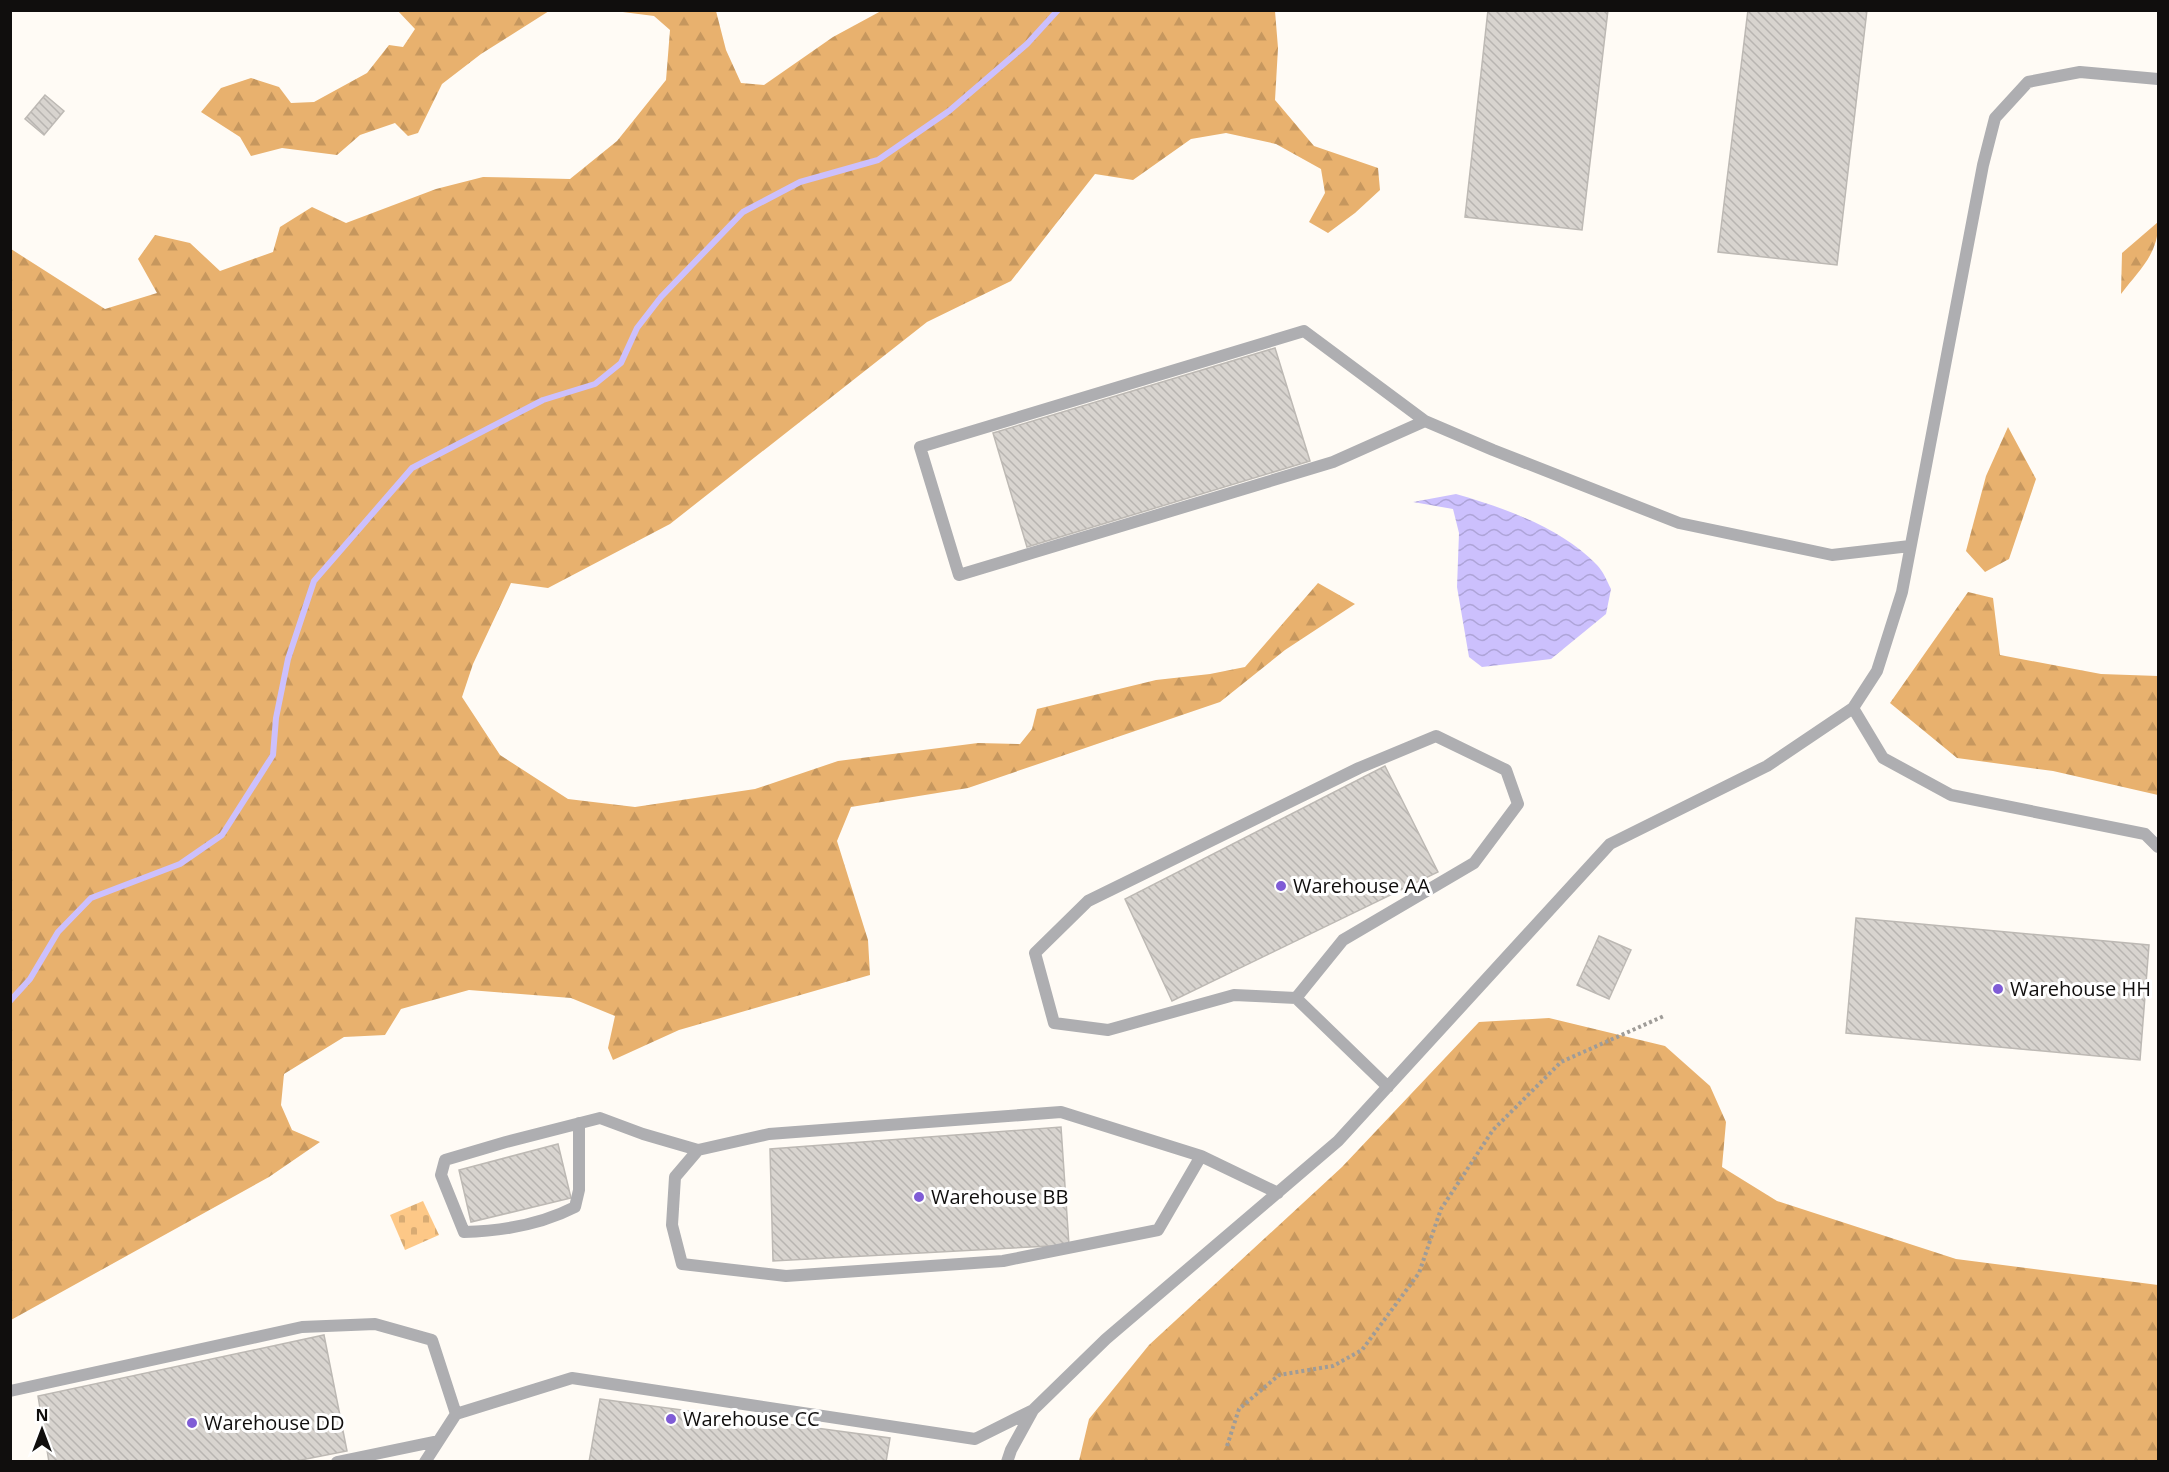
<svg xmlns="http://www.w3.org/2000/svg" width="2169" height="1472" font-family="'Open Sans',sans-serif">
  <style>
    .forest { fill: url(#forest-firs) }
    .cemetery { fill: url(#cemetery-stones) }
    .water { fill: url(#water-waves) }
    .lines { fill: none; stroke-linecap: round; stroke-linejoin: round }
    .stream { stroke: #ccc0fd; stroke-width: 6 }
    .building { fill: url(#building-back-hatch); stroke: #bdb9b4; stroke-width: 1.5 }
    .path { stroke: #9f9c98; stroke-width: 4; stroke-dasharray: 3 3; stroke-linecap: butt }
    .lane { stroke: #aeaeb1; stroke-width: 12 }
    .poi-dot { fill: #7f5cd6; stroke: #fff; stroke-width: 2 }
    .labels { text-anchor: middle; stroke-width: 6; stroke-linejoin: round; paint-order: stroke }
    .poi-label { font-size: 20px; fill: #100e0d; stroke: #fff; text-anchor: start }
  </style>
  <defs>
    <pattern id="forest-firs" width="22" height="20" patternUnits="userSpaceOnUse" patternTransform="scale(1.5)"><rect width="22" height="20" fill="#e8b16e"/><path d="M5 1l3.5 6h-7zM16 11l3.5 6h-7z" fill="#c6975e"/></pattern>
    <pattern id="cemetery-stones" width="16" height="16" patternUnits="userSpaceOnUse" patternTransform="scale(1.5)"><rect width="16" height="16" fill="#fdc887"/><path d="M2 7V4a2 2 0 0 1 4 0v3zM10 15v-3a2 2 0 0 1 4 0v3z" fill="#d8ab73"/></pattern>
    <pattern id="water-waves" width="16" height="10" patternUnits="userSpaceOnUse" patternTransform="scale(1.5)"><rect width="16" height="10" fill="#ccc0fd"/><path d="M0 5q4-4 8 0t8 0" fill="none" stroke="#aea4d8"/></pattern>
    <pattern id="building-back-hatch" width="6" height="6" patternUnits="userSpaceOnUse" patternTransform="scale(1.5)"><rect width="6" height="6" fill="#d8d4cf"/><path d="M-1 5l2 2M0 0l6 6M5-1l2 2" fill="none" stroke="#b8b5b1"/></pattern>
  </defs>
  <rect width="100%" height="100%" fill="#fffbf5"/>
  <path class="forest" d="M398,11H549L481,54L442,84L418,133L408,136L395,123L360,135L337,155L282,148L251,156L240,137L201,112L221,88L251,78L279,87L291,103L314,102L367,73L389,45L403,47L415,29Z
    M615,11H716L726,50L741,83L764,85L833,37L881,11H1275L1278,48L1275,100L1314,146L1378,168L1380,190L1355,213L1328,233L1309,222L1325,193L1321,169L1276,144L1226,133L1191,139L1133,180L1095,174L1011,281L927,322L670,524L548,588L511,583L473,664L462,697L500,755L568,799L635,807L755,789L838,761L978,743L1020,744L1032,729L1037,709L1156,680L1210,674L1245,667L1318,583L1355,604L1285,650L1220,702L968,788L851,807L837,841L868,940L870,975L679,1030L613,1060L608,1048L615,1016L571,998L469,990L401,1009L385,1035L344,1037L284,1074L281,1105L292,1130L320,1142L269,1177L11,1320V249L105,309L157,293L138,259L155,235L190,243L220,271L273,252L280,227L312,207L346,223L436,189L483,177L570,179L617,141L666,80L670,30L654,16Z
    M2158,222C2159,254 2139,270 2121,294L2122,253Z
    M2008,427L2036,479L2009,559L1985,572L1966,551L1986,476Z
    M1968,592L1993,598L2000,655L2101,674L2158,676V795L2053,771L1957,758L1890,703Z
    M1549,1018L1665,1046L1710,1086L1726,1122L1722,1167L1777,1201L1956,1259L2158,1285V1461H1079L1089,1419L1149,1345L1342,1167L1479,1022Z"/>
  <path class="cemetery" d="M423,1201L439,1235L405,1250L390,1215Z"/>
  <path class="water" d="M1456,494C1505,508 1561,528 1597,565C1603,571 1607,581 1611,589L1606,614L1551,659L1482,667L1469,657L1457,587L1459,533L1453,509L1413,502Z"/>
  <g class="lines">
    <path class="stream" d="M10,1001L30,979L58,932L91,898L180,864L222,835L273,755L276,718L288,659L314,581L412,468L543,400L595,384L621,363L637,328L661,297L743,212L800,182L878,160L949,111L1027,44L1058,10"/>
  </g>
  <path class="building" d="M1488,10H1608L1582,230L1465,217Z
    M1748,10H1867L1837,265L1718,252Z
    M45,95L64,111L44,135L25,119Z
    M1275,348L1310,461L1027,547L993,433Z
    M1385,766L1438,872L1172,1001L1125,899Z
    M1856,918L2149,945L2140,1060L1846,1033Z
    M1599,936L1631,950L1609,999L1577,985Z
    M1061,1127L1069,1245L773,1261L770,1149Z
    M558,1144L571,1198L471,1222L459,1170Z
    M324,1335L347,1451L291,1462H49L38,1396Z
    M600,1399L890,1438L886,1462H589Z"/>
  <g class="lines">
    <path class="path" d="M1227,1446L1239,1409L1279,1375L1333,1366L1362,1350L1419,1273L1441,1209L1493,1130L1561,1062L1664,1016"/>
    <path class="lane" d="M1425,421L1333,462L959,575L920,447L1304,331L1425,421L1493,450L1679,523L1832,555L1910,546
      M1853,708L1883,758L1951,795L2145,834L2158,847
      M1296,998L1343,940L1474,863L1518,804L1506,770L1436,736L1359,768L1088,901L1035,953L1054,1023L1108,1030L1234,995L1296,998L1388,1087
      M579,1123V1190L575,1207C542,1224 502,1231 464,1232L441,1175L445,1160L506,1142L600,1118L643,1134L698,1150
      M1201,1156L1158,1230L1003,1261L786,1276L682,1264L672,1225L675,1177L698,1150L769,1134L1061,1112L1201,1156L1278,1193
      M10,1391L302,1327L375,1324L432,1340L456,1414
      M337,1462L438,1441
      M425,1462L456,1414L572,1378L975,1439L1033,1410
      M1007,1462L1011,1450L1033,1410L1106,1339L1338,1141L1610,844L1767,766L1853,708L1877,671L1902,592L1983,165L1995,118L2028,82L2080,72L2158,79"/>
  </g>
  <g class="poi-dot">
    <circle cx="1281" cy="886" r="6"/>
    <circle cx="1998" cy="989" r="6"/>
    <circle cx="919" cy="1197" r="6"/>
    <circle cx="671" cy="1419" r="6"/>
    <circle cx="192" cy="1423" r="6"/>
  </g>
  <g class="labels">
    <g class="poi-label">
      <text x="1293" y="893">Warehouse AA</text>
      <text x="2010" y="996">Warehouse HH</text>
      <text x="931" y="1204">Warehouse BB</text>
      <text x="683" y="1426">Warehouse CC</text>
      <text x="204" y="1430">Warehouse DD</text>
    </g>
  </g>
  <rect width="2169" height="1472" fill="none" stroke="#100e0d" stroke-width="24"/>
  <g transform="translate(42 1430)" stroke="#ffffff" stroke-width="4.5" paint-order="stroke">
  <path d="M0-4.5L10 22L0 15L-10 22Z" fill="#100e0d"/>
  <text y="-9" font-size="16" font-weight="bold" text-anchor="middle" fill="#100e0d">N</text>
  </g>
</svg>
